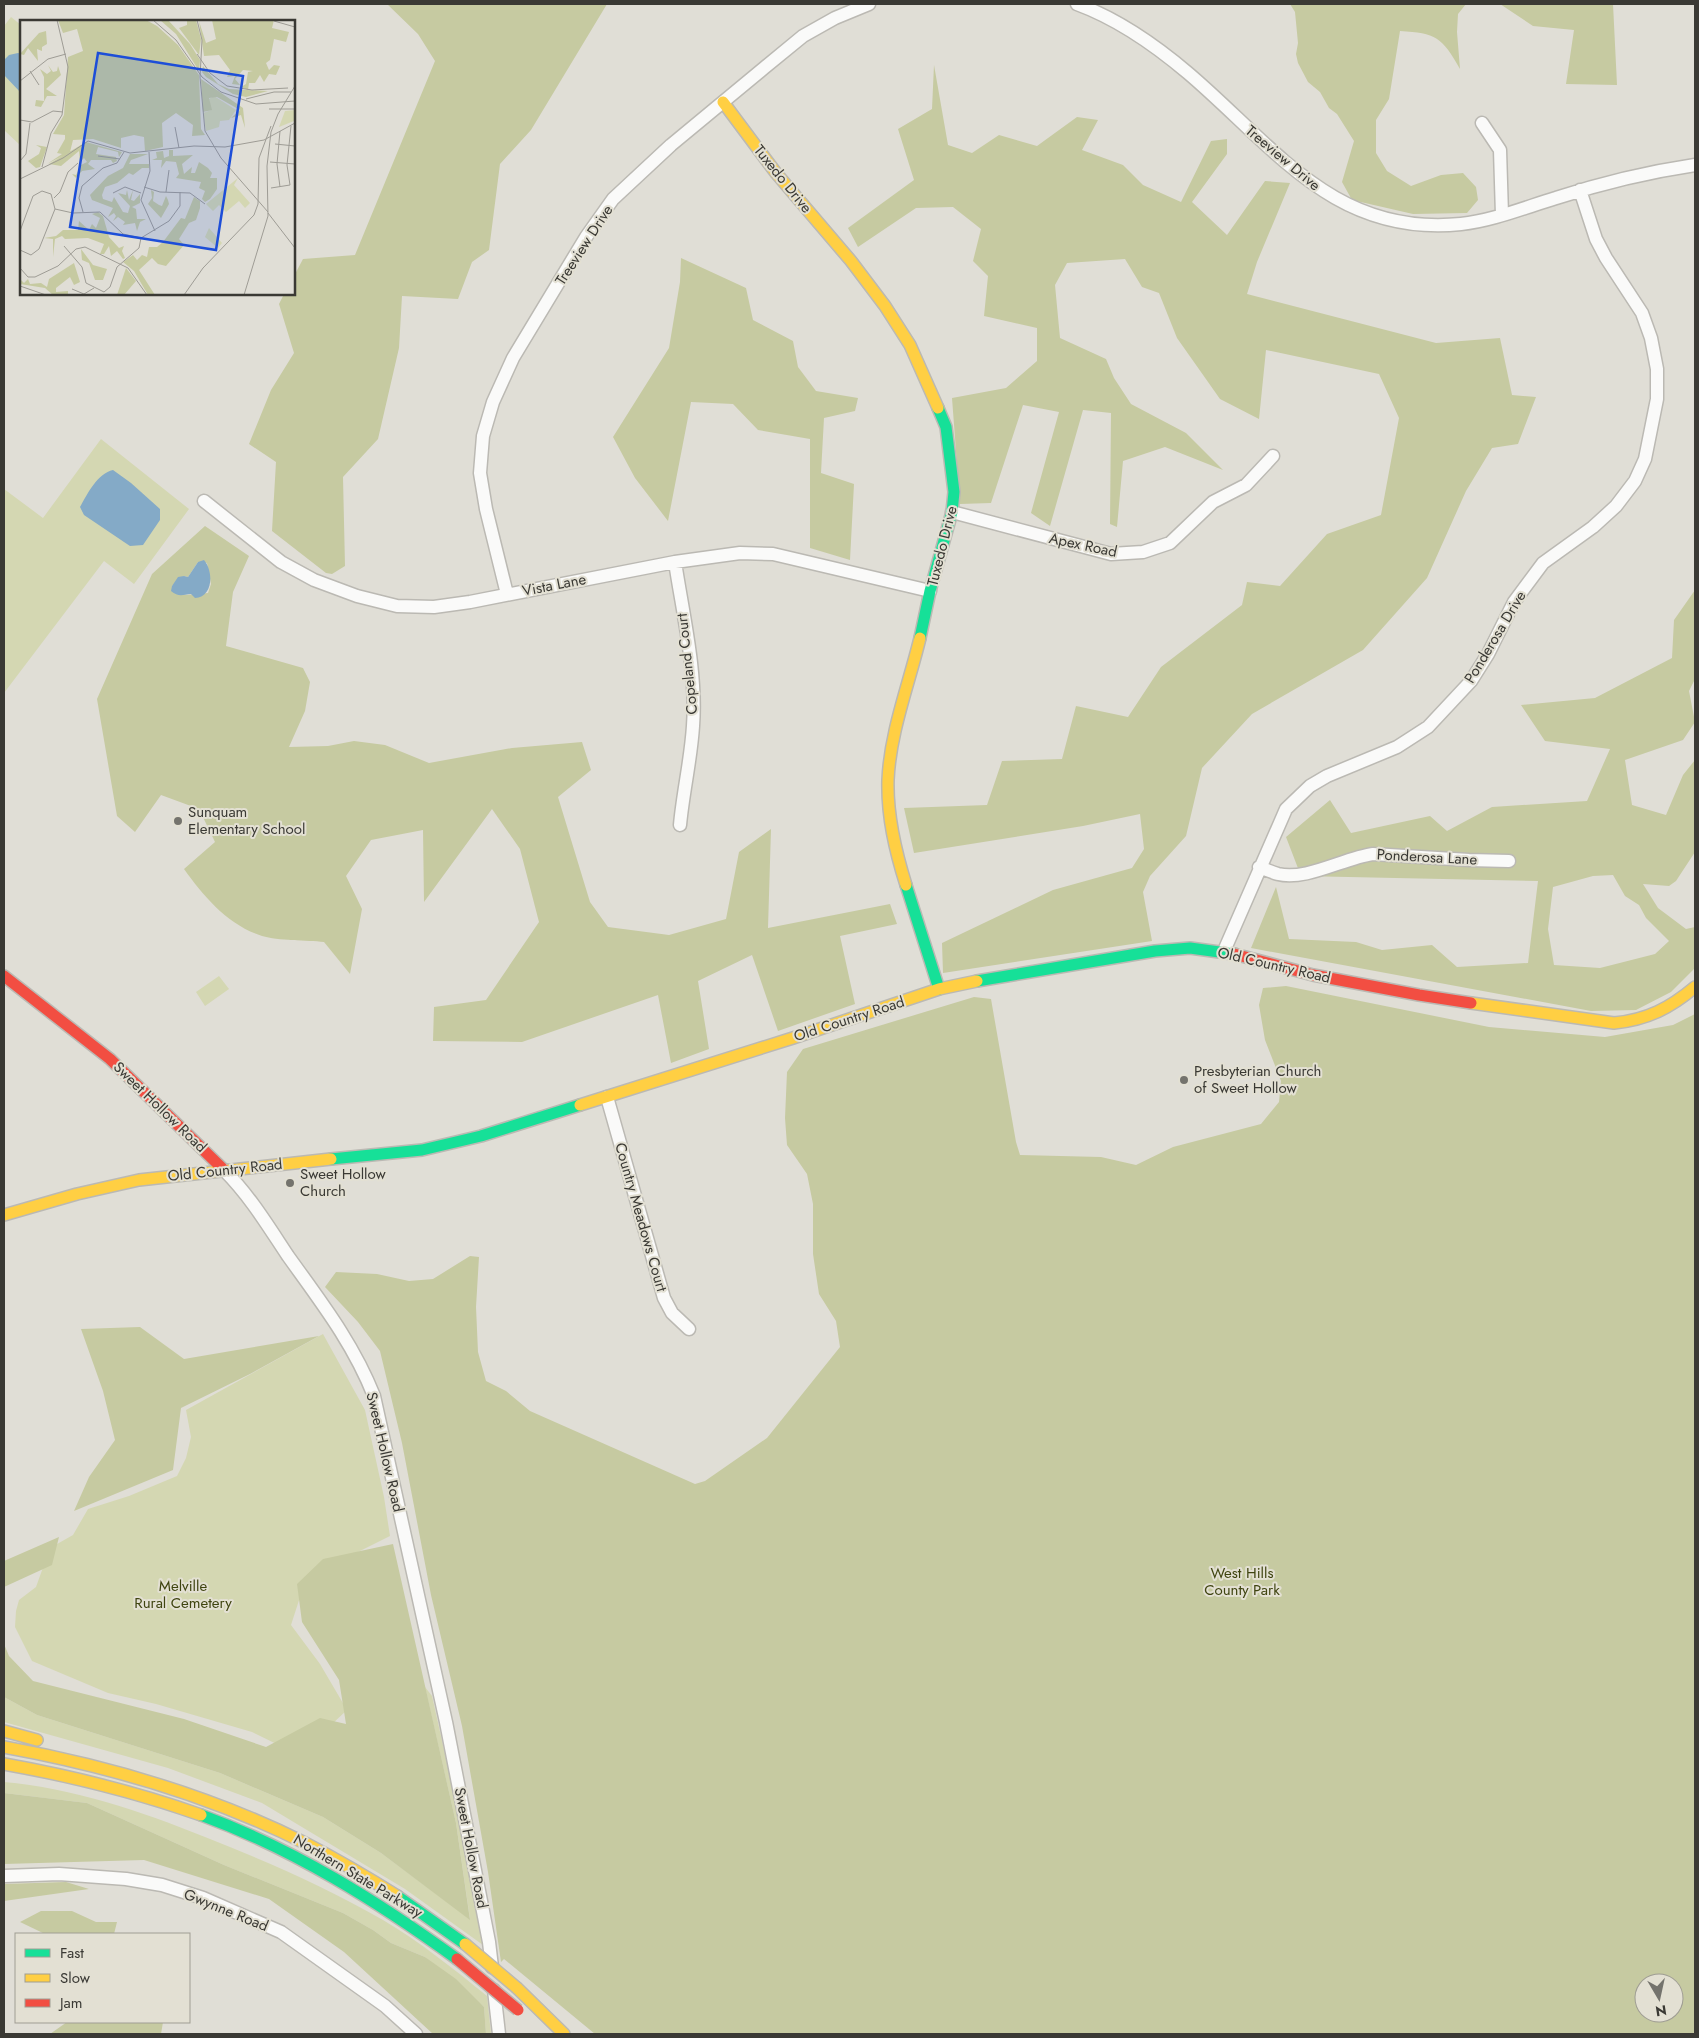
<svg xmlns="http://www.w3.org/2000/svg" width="1699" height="2038" font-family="Jost,sans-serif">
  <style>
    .green { fill: #d4d7b2 }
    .forest { fill: #c6caa1; fill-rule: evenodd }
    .water { fill: #84aac7 }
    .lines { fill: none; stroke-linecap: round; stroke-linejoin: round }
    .street-casing { stroke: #bbb9b3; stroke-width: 15 }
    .fast-casing { stroke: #bbb9b3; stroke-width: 14 }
    .slow-casing { stroke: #bbb9b3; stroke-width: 14 }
    .jam-casing { stroke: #bbb9b3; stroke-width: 14 }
    .street { stroke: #fafaf9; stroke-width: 12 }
    .fast { stroke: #16e098; stroke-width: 11 }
    .slow { stroke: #ffcf43; stroke-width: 11 }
    .jam { stroke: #f24e42; stroke-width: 11 }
    .slow-bridge-casing { stroke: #bbb9b3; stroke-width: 14; stroke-linecap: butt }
    .jam-bridge-casing { stroke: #bbb9b3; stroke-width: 14; stroke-linecap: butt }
    .slow-bridge { stroke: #ffcf43; stroke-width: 11 }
    .jam-bridge { stroke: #f24e42; stroke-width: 11 }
    .poi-dot { fill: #74736d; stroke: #e3e0d3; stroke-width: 2 }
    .labels { text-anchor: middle; stroke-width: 4; stroke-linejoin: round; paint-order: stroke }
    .street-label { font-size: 15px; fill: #3a3934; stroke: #e3e0d3 }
    .poi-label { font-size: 15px; fill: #3a3934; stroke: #e3e0d3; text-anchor: start }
    .park-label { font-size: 15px; fill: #3f4410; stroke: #e3e0d3 }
    .inset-road { fill: none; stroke: #9e9c95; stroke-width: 1 }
    .view { fill: #1d4ed8; fill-opacity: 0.15; stroke: #1d4ed8; stroke-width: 2.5 }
    .inset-edge { fill: none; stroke: #3a3934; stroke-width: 2.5 }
  </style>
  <rect width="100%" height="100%" fill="#e0ded6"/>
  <path class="green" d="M11,17L21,25V146L4,130V26Z
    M101,439L189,509L134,584L104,561L4,693V489L43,518Z
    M219,976L229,989L205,1006L196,992Z
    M323,1334L365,1410L384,1497L390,1536L328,1567L302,1591L291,1625L320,1664L347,1710L299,1755L252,1732L156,1704L108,1693L32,1661L15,1627L16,1611L19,1600L36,1587L50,1548L73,1535L88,1509L129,1496L177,1476L186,1458L191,1437L186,1410Z
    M425,1687L432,1696L462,1830L483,1945L405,1889L262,1803L168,1768L4,1722V1697L37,1715L220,1773L323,1817L381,1853L470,1919L456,1823Z
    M4,1782C72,1788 141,1811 205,1837C266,1861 326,1887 383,1920C420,1942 454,1969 487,1996L491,2034H486L484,2007L425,1957L391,1943L373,1930L343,1913L224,1865L87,1803L4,1793Z"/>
  <path class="forest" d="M387,4H607L531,130L500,164L489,250L472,262L458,299L402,296L399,348L378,439L343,477L345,566L332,574L326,573L272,531L276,462L249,444L271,390L294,353L279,304L284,294H294V276L303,259L355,255L435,61L418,34Z
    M1290,4H1466L1458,14L1457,32L1460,69C1442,37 1436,33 1400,31L1389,99L1376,120V153L1387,171L1411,186L1441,175L1463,173L1476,187L1478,200L1467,213L1413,214L1352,200L1342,182L1354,141L1337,114L1329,108L1320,92L1308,82L1298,63L1296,54L1298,43L1295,12Z
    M1500,4H1613L1617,85L1566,84L1574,30L1533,26Z
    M934,65L948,145L972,153L999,135L1037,146L1077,117L1098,120L1082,150L1123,165L1143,185L1181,202L1211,141L1227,139V154L1192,202L1227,235L1265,181L1290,183L1257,262L1247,294L1436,343L1500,338L1512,395L1536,397L1518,444L1492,448L1466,491L1427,578L1363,650L1252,714L1202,768L1186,836L1150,876L1143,892L1152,941L943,973L942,943L1053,890L1132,868L1144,849L1140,814L1083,826L914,853L904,808L987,805L1002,761L1062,759L1076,706L1128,717L1161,667L1242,605L1247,582L1280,586L1327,534L1381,515L1399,418L1379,374L1266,350L1259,419L1220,399L1177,338L1159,293L1142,287L1125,259L1067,263L1055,285L1060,338L1106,359L1114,378L1131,404L1186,433L1223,470L1165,447L1123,461L1117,527L1110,524L1111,413L1083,410L1050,526L1031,513L1059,412L1023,405L991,503L960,504L952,398L1006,388L1037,361V328L984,316L988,276L973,261L981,229L953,207L916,208L858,247L848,228L914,180L898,129L932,109Z
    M681,258L746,288L753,320L793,341L798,367L816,391L858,398L855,411L824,418L821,473L854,484L850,560L810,548V439L758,430L733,404L691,402L668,521L635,478L613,437L669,348L680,282Z
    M205,526L249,556L233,592L226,646L303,668L310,682L305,711L289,747L328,746L354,741L385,745L429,763L512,748L582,742L591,770L558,797L590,902L608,927L669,935L726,919L739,852L771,829L768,928L890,904L897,924L840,936L855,1004L778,1031L752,955L698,981L709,1049L671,1063L658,995L522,1042L433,1041L434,1007L486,1000L539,922L520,849L492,809L424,902L423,830L371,840L346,876L362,909L350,974L324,942C307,940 278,941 262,936C228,925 204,897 184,869L215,842L199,809L161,795L135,832L117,816L97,699L152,574ZM198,562L207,563L211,584L208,593L185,595L172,586L184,576L188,577Z
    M1695,590V679L1689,691L1695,722L1683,740L1625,760L1632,805L1666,815L1683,775L1695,760V852L1676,881L1669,886L1643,884L1658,908L1686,929L1695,927V968L1671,992L1636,1010L1591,1011L1251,948L1276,887L1289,939L1356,942L1382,950L1432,945L1457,967L1528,963L1538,881L1301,876L1286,837L1330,800L1351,833L1430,816L1447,831L1492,807L1587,801L1610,749L1545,741L1521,705L1595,698L1672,658L1674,620ZM1613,875L1625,896L1639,905L1646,918L1669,941L1655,954L1600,968L1554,965L1548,929L1553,887L1593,876Z
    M1286,986L1489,1027L1605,1037L1673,1025L1695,1014V2034H595L504,1959L501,1962L488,1872L462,1726L431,1595L402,1443L380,1351L358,1322L325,1287L336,1272L377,1274L409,1281L433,1279L470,1256L479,1257L476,1307L478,1352L486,1381L506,1391L530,1411L695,1484L705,1481L767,1438L840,1347L836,1321L819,1294L813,1254V1204L807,1174L787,1145L785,1118L787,1072L803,1049L974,997L991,999L1016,1142L1020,1155L1101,1157L1136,1165L1173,1147L1261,1124L1279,1102L1281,1081L1265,1040L1259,1005L1263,988ZM1644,1983H1674V2013H1644Z
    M140,1327L184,1359L319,1336L250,1374L181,1408L173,1470L74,1511L89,1477L115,1440L103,1391L81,1329Z
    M59,1537L52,1565L4,1587V1561Z
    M393,1544L456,1823L470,1920L381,1853L323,1817L220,1773L37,1715L4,1697V1644L9,1656L33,1681L184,1719L266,1747L320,1718L346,1724L339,1680L302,1622L297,1584L323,1559Z
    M4,1793L87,1803L224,1865L343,1913L373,1930L391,1943L425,1957L456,1979L484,2007L486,2034H433L344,1952L269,1899L144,1860L4,1864Z
    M66,1882L89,1889L4,1901V1884Z
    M41,1911H72L96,1922H117L114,1934H45L20,1922Z
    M67,2022H163L161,2034H50Z"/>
  <path class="water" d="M18,53L21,54V93L4,75V60L9,55Z
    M113,470L131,483L160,509V520L143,545L130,546L124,542L84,515L80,507C87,494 98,473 113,470Z
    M204,560C214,572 213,597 195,598L191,594C182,595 178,597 171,591L172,586L178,577L184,576L188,577L198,562Z"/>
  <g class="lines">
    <defs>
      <path id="street" d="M1077,4C1118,19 1155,45 1188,73C1274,146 1334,237 1461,224C1492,221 1526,207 1556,198C1602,183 1648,172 1695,165
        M1482,123L1500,150L1502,215
        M204,501L281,562L314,580L357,596L397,606L434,607L470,602L675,562L740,553L773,554L930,591
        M952,512L1111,554L1143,552L1170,543L1213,502L1246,485L1273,456
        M675,562C683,615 697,672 693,726C691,759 683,792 680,825
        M507,594L486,509L480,473L483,436L493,402L513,358L586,237L613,199L671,145L764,68L803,36L835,18L869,4
        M1259,867C1265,869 1271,872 1278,874C1306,881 1344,858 1373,854L1469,860L1509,861
        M1224,951L1286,809L1310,786L1327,776L1397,747L1428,727L1471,681L1488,654L1514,602L1543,563L1593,527L1616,506L1635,481L1645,459L1657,399V369L1651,338L1642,313L1606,258L1596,239L1580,190
        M607,1097L664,1298L672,1313L689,1329
        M224,1170C250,1196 268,1226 288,1256C321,1302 353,1343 374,1396L446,1722L489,1942L492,1967
        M4,1876L59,1874L126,1879L162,1885L203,1898L281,1932L385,2006L416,2034
        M494,1990L499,2034"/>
      <path id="fast" d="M920,638L930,591L952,512L954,492L946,427L938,408
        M906,885L939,989
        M977,981L1155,951L1190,948L1234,954
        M331,1159L422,1150L481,1136L580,1105
        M201,1815C294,1849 377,1901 457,1959
        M397,1896L465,1944"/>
      <path id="slow" d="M723,102L776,173L851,261L885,306L910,345L938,408
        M906,885C895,850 887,816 888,780C890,732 909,684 920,638
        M1471,1003L1614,1023C1647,1020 1670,1008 1695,987
        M580,1105L793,1038L939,989L977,981
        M4,1215L77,1194L139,1180L331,1159
        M4,1731L37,1740
        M4,1747C109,1766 209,1795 305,1843C336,1859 367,1877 397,1896
        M4,1764C71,1776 136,1792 201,1815
        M517,1988L564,2034"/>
      <path id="jam" d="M1234,954L1313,975L1419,995L1471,1003
        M4,976L110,1059L224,1170"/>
    </defs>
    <use href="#street" class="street-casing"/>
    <use href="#fast" class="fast-casing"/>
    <use href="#slow" class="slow-casing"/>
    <use href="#jam" class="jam-casing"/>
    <use href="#street" class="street"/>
    <use href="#fast" class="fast"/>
    <use href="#slow" class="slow"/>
    <use href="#jam" class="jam"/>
    <defs>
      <path id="slow-bridge" d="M465,1944L517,1988"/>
      <path id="jam-bridge" d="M457,1959L518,2010"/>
    </defs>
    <use href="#slow-bridge" class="slow-bridge-casing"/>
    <use href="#jam-bridge" class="jam-bridge-casing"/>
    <use href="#slow-bridge" class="slow-bridge"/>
    <use href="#jam-bridge" class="jam-bridge"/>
  </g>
  <g class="poi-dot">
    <circle cx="178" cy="821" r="5"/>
    <circle cx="1184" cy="1080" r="5"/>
    <circle cx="290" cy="1183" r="5"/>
  </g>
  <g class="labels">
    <g class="street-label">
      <text transform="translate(1283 158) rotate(40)" y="5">Treeview Drive</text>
      <text transform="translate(783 179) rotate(51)" y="5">Tuxedo Drive</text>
      <text transform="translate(584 245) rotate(-57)" y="5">Treeview Drive</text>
      <text transform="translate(1083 545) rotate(12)" y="5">Apex Road</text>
      <text transform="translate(942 546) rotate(-76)" y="5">Tuxedo Drive</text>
      <text transform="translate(554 585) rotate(-11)" y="5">Vista Lane</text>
      <text transform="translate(1495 637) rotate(-59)" y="5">Ponderosa Drive</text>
      <text transform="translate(687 664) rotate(-96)" y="5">Copeland Court</text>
      <text transform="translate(1427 857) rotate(3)" y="5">Ponderosa Lane</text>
      <text transform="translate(1274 965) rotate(13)" y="5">Old Country Road</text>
      <text transform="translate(849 1019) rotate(-18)" y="5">Old Country Road</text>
      <text transform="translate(160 1107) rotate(44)" y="5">Sweet Hollow Road</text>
      <text transform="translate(225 1170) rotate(-6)" y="5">Old Country Road</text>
      <text transform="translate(641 1217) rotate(74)" y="5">Country Meadows Court</text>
      <text transform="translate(385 1452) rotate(77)" y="5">Sweet Hollow Road</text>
      <text transform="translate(471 1848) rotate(79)" y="5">Sweet Hollow Road</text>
      <text transform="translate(358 1876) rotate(31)" y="5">Northern State Parkway</text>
      <text transform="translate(226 1910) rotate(22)" y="5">Gwynne Road</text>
    </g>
    <g class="poi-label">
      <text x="188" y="817">Sunquam<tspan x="188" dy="17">Elementary School</tspan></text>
      <text x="1194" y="1076">Presbyterian Church<tspan x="1194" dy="17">of Sweet Hollow</tspan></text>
      <text x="300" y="1179">Sweet Hollow<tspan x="300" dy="17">Church</tspan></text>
    </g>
    <g class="park-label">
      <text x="1242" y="1578">West Hills<tspan x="1242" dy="17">County Park</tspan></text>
      <text x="183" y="1591">Melville<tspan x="183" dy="17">Rural Cemetery</tspan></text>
    </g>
  </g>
  <g transform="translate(20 20)">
    <rect width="275" height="275" fill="#e0ded6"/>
    <path d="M194,76L216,90L209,100L200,101L199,107L186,111L183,93L191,90L189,79ZM275,90L274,101L259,107L265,91ZM218,158L214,165L230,183L225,188L219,181L206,192L199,185L193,191L186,184ZM189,208L202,223L198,228L185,217Z" fill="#d4d7b2"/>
    <path d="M38,0H126L137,6L158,25L179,55L181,109L185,115L172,116L173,105L156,93L142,103L143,127L125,131L124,117L114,115L101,118V128L73,119L53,120L50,132L27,144L42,134L37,133L45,119V115L33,114L44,95L48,37L63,31L57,9L43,13ZM140,0H148L170,24L180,40L179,51L156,14ZM167,0H176L181,19L179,35L159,8L167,5ZM192,0H254L252,8L269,12L266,22L254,19L250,40L246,43L249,50L254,45L260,46L256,55L249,54L244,62L240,55L235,63H229L228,70L221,67L226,64L228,52L233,51L223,50L215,59L220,65L212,64L215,56L207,57L210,50L199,35L184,36L179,1L186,23L196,19ZM26,11L27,24L22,27V31L17,29L18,41L8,28L4,35L0,34L19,13ZM28,45L33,52L37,51L38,46L41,55L26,69L37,76H27L21,87L15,86L16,80L24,81V57L20,49L27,54L31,51ZM183,46L198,64L209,69L248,71L226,77L213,74L186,57L182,52ZM181,59L223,88L225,108L221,95L211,98L220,90L197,77L189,78L192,90L183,92ZM66,122L102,132L99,137L98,132L78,127L76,134L96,137L97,141L93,143L91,140H71L68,144L75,149L62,151L56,158L52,154L56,155L61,145L67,142L64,138L60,142L59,131L41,146L29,144ZM16,125L27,127L20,147L16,148L8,141L19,134L21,128ZM149,130H153V136L173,135L162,144L164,154L172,147L171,153H175L179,142L188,148L192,153L190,158H197V169L190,179L185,182L182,179L185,171L179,168L181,162L156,158L159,154L156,142L146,141L141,148L142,140H132L137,138L136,132L143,131L144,138L149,136ZM110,134H128L111,140L109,144H129V148H122L113,155L109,153L97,163L85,167L82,175L83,179L92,182L94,177L103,192L108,193L110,186L98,173L106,175L107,170L109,180L113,170L111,180L114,181L120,174V183L112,187L116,189L117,199H126L120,202L117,211L115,203L103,205L105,202L98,197L93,201L96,196L94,193L88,197L93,188L72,180L70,175L88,156L103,148ZM131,170L134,172L133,181L139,185L142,186L146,176L148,180L149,184L141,198L128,184L132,178ZM174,177L180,181V188L176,200L169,203L159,219L164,225L146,246L138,244L132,238L119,250L135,275H128L114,251L103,242L113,235L117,240L122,235L127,237L129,227H137L143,222L161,198L165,199ZM78,192L83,196L89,217L99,228L104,226L102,231L105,238L103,239L97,231L91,236L89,226L84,234H80L84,224L68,218L45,219L42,216L35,219L33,237V219L24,218L36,216L43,210H58L59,201L69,210L72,204L76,208L80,198L72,194ZM61,229L73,245L87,249L83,260H75L69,243L62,240ZM54,243L60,262L54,265L50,257L36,268V272L48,271V275H33L25,268L0,264V259L4,263L8,259L10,264L21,263L27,267L29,259ZM106,248L116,261L104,275H97Z" fill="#c6caa1"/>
    <path class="inset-road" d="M133,0L156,20L182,57L201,72L236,84L275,81M177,0L182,20L180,57L185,111L201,138L248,192M254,1L275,7M177,34L190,53L207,66L232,70L268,68M10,51L19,65M0,61L28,39L46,34M226,79L254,72H271M249,89H275M0,100L12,102L33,91L43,92M155,107L159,128M255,124L275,126M129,132L130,151L121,180L135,211M78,136L100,139M0,141L6,134L10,103M250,142L275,144M22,147L31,113L42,95L48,47L37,0M0,159L43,138L68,121L110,133L174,126L205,127L244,120L275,103M124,167L140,172L170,173L185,184M260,167L257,144L260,111M251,168L270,165L267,145L271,106M146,172L149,150M93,173L105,167L121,173M34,178L40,172L48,152L58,143M35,189L53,193L80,192L103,214L121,218L149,201L160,186V172M63,192L59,178L62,166L83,148L97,143L104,132M248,193L275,228M0,211L13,176L22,171L31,174L35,189L19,229L11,235L0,230M44,226L62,247L66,263L84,272L90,267L97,247L119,228L121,218M0,248L8,257H15L38,246L56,229L65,227L108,248L127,275M0,266L26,275M52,269L64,274L74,268M164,275L183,248L234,195L238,184L239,138L251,106M224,275L248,196L247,146L251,112L258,94L275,66"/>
    <path class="view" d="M78,33L223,56L196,230L50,207Z"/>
    <rect width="275" height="275" class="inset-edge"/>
  </g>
  <rect width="1699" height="2038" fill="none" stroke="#3a3934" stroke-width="10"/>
  <rect x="15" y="1933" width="175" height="90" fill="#e3e0d3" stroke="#9f9d93"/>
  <rect x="25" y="1949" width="25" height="8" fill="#16e098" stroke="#9f9d93"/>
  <text x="60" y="1958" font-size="15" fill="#3a3934">Fast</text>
  <rect x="25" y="1974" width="25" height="8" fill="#ffcf43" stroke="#9f9d93"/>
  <text x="60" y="1983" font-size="15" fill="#3a3934">Slow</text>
  <rect x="25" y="1999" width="25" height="8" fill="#f24e42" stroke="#9f9d93"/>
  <text x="60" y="2008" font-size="15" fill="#3a3934">Jam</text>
  <g transform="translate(1659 1998) rotate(171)"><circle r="24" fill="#e3e0d3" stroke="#9f9d93"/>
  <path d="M0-4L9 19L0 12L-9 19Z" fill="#74736d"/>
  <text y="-8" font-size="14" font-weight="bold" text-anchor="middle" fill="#3a3934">N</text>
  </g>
</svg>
